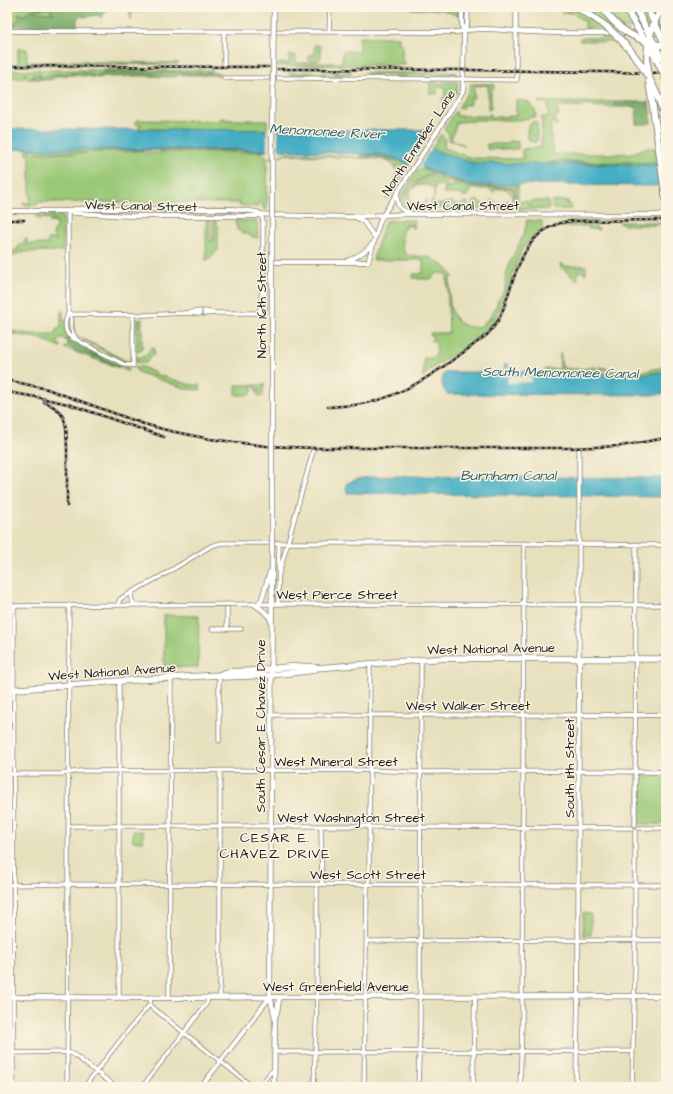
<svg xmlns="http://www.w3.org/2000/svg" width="673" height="1094" font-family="'Architects Daughter',sans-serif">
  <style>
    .green { fill: #99c876; stroke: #5a7249; fill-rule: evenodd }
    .forest { fill: #7aac67; stroke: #4b6442 }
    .water { fill: #45aec4; stroke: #306570 }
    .pier { fill: #e7e0bd }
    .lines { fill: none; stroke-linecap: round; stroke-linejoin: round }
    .minor-casing { stroke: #827e6c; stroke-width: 5 }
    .tertiary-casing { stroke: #827e6c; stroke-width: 5.5 }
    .secondary-casing { stroke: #827e6c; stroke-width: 6 }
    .primary-casing { stroke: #827e6c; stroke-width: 7 }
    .motorway-casing { stroke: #827e6c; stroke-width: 8 }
    .minor { stroke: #fff; stroke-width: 3.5 }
    .tertiary { stroke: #fff; stroke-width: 4 }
    .secondary { stroke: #fff; stroke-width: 4.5 }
    .primary { stroke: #fff; stroke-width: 5.5 }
    .motorway { stroke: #fff; stroke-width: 6 }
    .rail-casing { stroke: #1c1c1c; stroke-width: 2.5 }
    .rail { stroke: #fcf5e5; stroke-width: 1; stroke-dasharray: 3; stroke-linecap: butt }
    .secondary-bridge-casing { stroke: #827e6c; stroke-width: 6; stroke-linecap: butt }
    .motorway-bridge-casing { stroke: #827e6c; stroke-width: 8; stroke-linecap: butt }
    .secondary-bridge { stroke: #fff; stroke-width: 4.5 }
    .motorway-bridge { stroke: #fff; stroke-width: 6 }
    .labels { text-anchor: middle; stroke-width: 3; stroke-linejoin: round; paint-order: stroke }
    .street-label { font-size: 13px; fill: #1c1c1c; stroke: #fcf5e5 }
    .water-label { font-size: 14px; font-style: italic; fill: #2e5e68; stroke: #fcf5e5 }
    .neighbourhood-label { font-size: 14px; letter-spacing: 1px; fill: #1c1c1c; stroke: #fcf5e5 }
  </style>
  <rect width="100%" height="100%" fill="#fcf5e5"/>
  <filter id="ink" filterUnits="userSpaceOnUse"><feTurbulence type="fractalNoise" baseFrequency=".025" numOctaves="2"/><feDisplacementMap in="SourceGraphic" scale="8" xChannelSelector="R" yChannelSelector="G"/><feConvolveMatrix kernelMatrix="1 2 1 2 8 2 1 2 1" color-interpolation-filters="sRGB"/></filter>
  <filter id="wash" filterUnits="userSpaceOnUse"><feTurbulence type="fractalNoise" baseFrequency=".012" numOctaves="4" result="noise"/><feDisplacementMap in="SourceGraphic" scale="16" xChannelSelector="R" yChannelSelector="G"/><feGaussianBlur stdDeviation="0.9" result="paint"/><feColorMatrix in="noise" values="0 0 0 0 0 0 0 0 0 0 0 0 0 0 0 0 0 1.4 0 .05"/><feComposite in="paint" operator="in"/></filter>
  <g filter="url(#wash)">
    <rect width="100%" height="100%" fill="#e7e0bd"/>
    <path class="green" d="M7,7L48,8L55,13H43L34,10L20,17L19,19L15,23V26H13L12,21L7,19Z
      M579,7H666V28H585V22L573,13H561Z
      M412,8H454L459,11V16L443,10L412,9Z
      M359,37H399V43L402,44V61L405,62V65L278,66V63H289V55H296V63H342L343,51H359Z
      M580,38H617V39L611,42H599L598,41H580Z
      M315,45L320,46L321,58L318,61H309V55H314Z
      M18,49H27V62H71V61H87V63L95,62L179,63L177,64L18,65Z
      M7,70H212L213,73H212L168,72L145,73L109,72L103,73L96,76L82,72L79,73L53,74L45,78L39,77L41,76H32V79H27L25,73L24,77L21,79L7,75Z
      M305,72L326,73L329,75L338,74L334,73L352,72L349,75L342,76L293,75L288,74C292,71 299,74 305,72Z
      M445,72L457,73L456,75L453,76L380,75L371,76L364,73Z
      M430,82H438L441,84L442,82H456L458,83L457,91L445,109L450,101L446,99H441L445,98V87L437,86V94H430Z
      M471,84H494V88L491,89V109H490L489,110H488V85L474,86V98H470V105H463V109L458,108L469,91L470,85Z
      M516,100L527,101L535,110L536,116L534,117L518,120H474V121L457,122L451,140L465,145L449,140V134L444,129L456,111L457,112L456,115L459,116H489L490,113L491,117L516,116Z
      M538,102H614L615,103V107L562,106L558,107L557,109L559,115L554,120L558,125L555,126L553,122L551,124V143L554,148L553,154H618L623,153L629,155L636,151L641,150L644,148H655L657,162L642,163L627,162L615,163L561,161L549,163V164L473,163L431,149L441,134L445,138L444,148L472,158L522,159V151L523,149L538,148L540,147L541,144L542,117H549C548,114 548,104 547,102Z
      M222,118L230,120H267V130L140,129L138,126H141L142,124H135L137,120L219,121L220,119Z
      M532,122H536L537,124V141L535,143L529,140C526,134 526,127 532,122Z
      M509,141L518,142V149H487V144H509Z
      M7,149H158L267,151L89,150L87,152H36L35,149L7,150Z
      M27,151H33L35,153H88L90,151H93L91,152H102H94V151H124L125,152H128L129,151H143L144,153H159L161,152H237L240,153L247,152H262L267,157V209L263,208L262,202H259L258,207L239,205V202L237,203L37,202V205H23V203H30V155H27V153H26Z
      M286,153L383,159C405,165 395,181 387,195L388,197L387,199C387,188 402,178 394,166C390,161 385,160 380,159L285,154L277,157L269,158L276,157Z
      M360,155L384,156L410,165L389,196C391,189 397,183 398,176C402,155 374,157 361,156Z
      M422,168L471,185L516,184L517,187L519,186L518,188V201H527L528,202L529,207H530V201H549V209H516L515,189L512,187L470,186L431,173L425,176L413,184L405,194L402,195L417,170H418L419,169L421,170Z
      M430,175L469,187L512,188L514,190V209H513L512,195L506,189H495L494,190L495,192H492L489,189H470L468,195L467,196H462V194H444V189H448L449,186L451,187L453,186C452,183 449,182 446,183L447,186H448V188H444V185H435L434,199V188L431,187L430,185H416L415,188C411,189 409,193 409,197L411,200V203H425L426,200V208C417,207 401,210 401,197C411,191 418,179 430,175Z
      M431,200L434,201V204H445V202H453V204H463V202H468V209L430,208Z
      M568,200V204H571V209H553L552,201H567V205Z
      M475,201H479L482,204H492L491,201H494L497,204H507L506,201H508L509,209H472V203Z
      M164,211H230L231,212L230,214H160L161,212Z
      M58,214L59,216L63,217V251L22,252L7,258V240L12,239L9,245L11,250L13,251L17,250L18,247L26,239H27V244H48V239H52L57,241L54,237L53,235L57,223L49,222L55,220V218L38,219L36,217V215Z
      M206,220H210V241L213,240V220H216V226H218V250L206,261Z
      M235,220L257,221L258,238C255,238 239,231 237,230C237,226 235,224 235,220Z
      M397,220H414V224L404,225H414L413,228L412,229V226H405V229H402C402,240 400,251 410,257L412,255C417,257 422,256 428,257C436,259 451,270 453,277L450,278C450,293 446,315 462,324C469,328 476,328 483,325V323L490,318H492L490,317L497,304H498L497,302C500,297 503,294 505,288C506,284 505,280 506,276C507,271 509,266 511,261C517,245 525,238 527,220L542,221V229L530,239L521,251L513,273L500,310L492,324L484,332L453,355L438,364L422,377L423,375L424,358C438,360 437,353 436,342L431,341L433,337L430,335V333H449L447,274C440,273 434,272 432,279H418V278H413V274L423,273V260H373L385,221Z
      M596,222L595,228L599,229V230L589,229L588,226L556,227L555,229H554L553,228C564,220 583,222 596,222Z
      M619,222H653L654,223H661V224H655L653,226L651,225H627L625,226L623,223L621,224Z
      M562,263L563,266H586V274L580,271H578L577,281L560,266V264Z
      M61,311H63V319H65L66,334L126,367H128L129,370L127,371L64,348L67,347L68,343L63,338H62L58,340V345L61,346L60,347L41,339L7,333V330L29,334H56V329L61,328ZM67,338L75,344L118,366L119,367L96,357L83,353L71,347Z
      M72,319H75L74,333L76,335L128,362H130V363L125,362L76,336L73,334Z
      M139,319V328L137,329V331H141V329L139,327L140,319H142V348L141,351L137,352L136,320Z
      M152,347L154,348V355L150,357L146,363L135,362L136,357H144Z
      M560,353L561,354C561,357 560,364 563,367C567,371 589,368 596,367C602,375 611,373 620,373L604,369L602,370L599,366L613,371H624L625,374H630L631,372L632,373L633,371H641L643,372C650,369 659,369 666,366V371L640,375L550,374L511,371L515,370L519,371L545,372V369H560Z
      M135,367H143L155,373V374L191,385H200V390L187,389L140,373L136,370Z
      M265,383L263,389V396H259L257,393L256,391H260V390L258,389L256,390V387H252V392L249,395H236V385H264Z
      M164,615L199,616L198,667H164Z
      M640,776H666V824H641L639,823V778Z
      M133,831H143V842L133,841Z
      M583,913L591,914V935H584L583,934Z"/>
    <path class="forest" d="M35,7H57L58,9L59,7H107C105,11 105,15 101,18L98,15L84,17L80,16C76,18 77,23 77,28L47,26H15V23L19,18L18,14L20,13L24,16L30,11L34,10L43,13H54L48,8L43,9L35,8Z
      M127,7H152C147,11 139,11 132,13L131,22H130V10Z
      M108,71L112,73L117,72L145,73L168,72L220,73V74L219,75H179L175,77L139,76L111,77L105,76L99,78L75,75L58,76L50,80L32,79L33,75L40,74L41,75L39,77L45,78L53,74L79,73L81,72L96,76L104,72Z
      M614,102H649L651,123L646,124H636C635,119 638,112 636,107H615V103Z
      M558,161L615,163L627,162L642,163L657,162L658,165L549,164V163Z
      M67,338L75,344L120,367C115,366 109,364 105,362C102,360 100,358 97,357C87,353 67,352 67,338Z"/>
    <path class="water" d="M7,129L425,130L428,134L421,146L429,153L432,149L473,163L666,165V186L568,185L566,184L471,185L422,168L420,167L421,165L412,160L409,164L384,155L278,150L7,149Z
      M505,364L509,365L507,375H508V372C513,371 530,372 534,374L640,375L666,371V393L652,395L447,394C442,389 440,379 445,373L448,372H502L501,374L503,375L505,367L504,366Z
      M396,476L666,478V497L347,493L346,484C360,475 380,477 396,476Z"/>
    <path class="pier" d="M278,127V149H280V152H267V128Z
      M425,140L427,141L423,148L428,151L432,147L431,149H432L430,152L428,153L421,165V167L422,168L421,170L418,166L413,162L411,165L409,164L411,161L413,160Z
      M531,376V382L508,383V377Z"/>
  </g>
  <g filter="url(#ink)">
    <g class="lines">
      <defs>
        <path id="minor" d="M329,32L330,7
          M224,64V32
          M516,67V7
          M224,78H268
          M278,78L458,79L517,80V74
          M68,211V310L69,313L72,314L145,315L185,313L200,314
          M204,311L215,313
          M68,313C64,324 63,336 77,340C70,332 71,324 71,314
          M186,313L200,311
          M259,313C263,301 260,288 263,276V221L261,214
          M204,314L216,313H259L263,312L265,309V284L263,277
          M77,340L125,365H133
          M133,366V315
          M279,574L313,451
          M132,592L131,599L134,604
          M118,604L120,599L132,592L165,574L211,546L221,543H479L666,545
          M278,604L279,543
          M7,606L266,604L666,605
          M212,629H241
          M227,629V604
          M579,658V450
          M219,675V741
          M271,715H579
          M7,774H61L80,771L367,770L416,772L579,771
          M635,825L636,544
          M69,826H366L372,827L632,828
          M321,826L322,884
          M638,828H666
          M68,882L66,884L68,887L71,884L68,882L69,605
          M71,884L666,885
          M7,885L66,884
          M367,941L666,940
          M119,997V681
          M220,997V771
          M169,998L171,678
          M149,1005L253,1087
          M275,1052L633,1051
          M7,1053L67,1052L73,1054L116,1087
          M13,1087L14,605
          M67,1087L68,887
          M84,1087L122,1038L150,1004L151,997
          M142,1087L207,1003L208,997
          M259,1087L270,1073L274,1070
          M314,1087L317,996V884
          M364,1087L367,889L369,879L370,664
          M418,1087L420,1025L421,660
          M520,1087L522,1025L524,543
          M632,1087L635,968V831"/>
        <path id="tertiary" d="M464,30L467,25L468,7
          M7,31L458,32C482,26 507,31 531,32C568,34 605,33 642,33
          M648,33H666
          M397,194C397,205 398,209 410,213
          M7,211H68L75,209H233L250,211L257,212L261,214L271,215L352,217L383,215L412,214L666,215
          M69,211L75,213L131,216H257L261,214
          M355,217L363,221L375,238
          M347,261C355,258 367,251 372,244
          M272,262H368L380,221L383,215L463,91L464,30L462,27V7
          M579,715H666
          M579,771L666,772
          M201,1087L270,997
          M473,1087L475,996
          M576,1087L578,1001L579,658"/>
        <path id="secondary" d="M272,131V148
          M272,549L270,997L275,1017L274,1087
          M254,604C260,608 268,613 271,620
          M258,604L262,599L270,572
          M7,997L194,998L270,997L666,996
          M275,1017C279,1010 277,1003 280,997"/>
        <path id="primary" d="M219,675L224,677L271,675L308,671L313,670L316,668
          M7,690L119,681L219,675C229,670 240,672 250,671C265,670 304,663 316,668L447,658L666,659"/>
        <path id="motorway" d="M658,7L666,28
          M663,111L666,124
          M656,128L666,200"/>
      </defs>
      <use href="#minor" class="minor-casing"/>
      <use href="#tertiary" class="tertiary-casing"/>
      <use href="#secondary" class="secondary-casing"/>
      <use href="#primary" class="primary-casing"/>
      <use href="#motorway" class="motorway-casing"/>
      <use href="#minor" class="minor"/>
      <use href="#tertiary" class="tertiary"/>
      <use href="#secondary" class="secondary"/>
      <use href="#primary" class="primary"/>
      <use href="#motorway" class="motorway"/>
      <defs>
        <path id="rail" d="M7,66L268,67
          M278,69L469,70L666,73
          M7,220H24
          M7,380L47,389L144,424L170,431L210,439L266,446L314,448H569L621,446L666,438
          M7,392L36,397L68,404L164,437
          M44,402C52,405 59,409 63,417C68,426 66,438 67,447C67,467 67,487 67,506
          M328,407C339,406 350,406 361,404C407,397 452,361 488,334C492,329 496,324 499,319C502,313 504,307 506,301C518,266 527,225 572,221L666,220"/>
      </defs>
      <use href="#rail" class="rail-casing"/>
      <use href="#rail" class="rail"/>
      <defs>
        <path id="secondary-bridge" d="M272,131L274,7
          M272,549V148"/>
        <path id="motorway-bridge" d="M576,7C620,30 648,64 663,111
          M602,7C617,30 640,43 666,46
          M625,7C638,32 656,53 666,79
          M635,7L661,57
          M646,7L666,45
          M648,72C645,48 650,26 663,7
          M649,81L656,128"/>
      </defs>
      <use href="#secondary-bridge" class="secondary-bridge-casing"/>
      <use href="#motorway-bridge" class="motorway-bridge-casing"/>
      <use href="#secondary-bridge" class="secondary-bridge"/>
      <use href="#motorway-bridge" class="motorway-bridge"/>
    </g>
  </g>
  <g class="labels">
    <g class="street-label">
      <text transform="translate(418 142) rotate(-57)" y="5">North Emmber Lane</text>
      <text transform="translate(141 205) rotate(1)" y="5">West Canal Street</text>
      <text x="463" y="210">West Canal Street</text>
      <text transform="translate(261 305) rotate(-90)" y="5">North 16th Street</text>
      <text x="337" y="599">West Pierce Street</text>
      <text transform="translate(491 648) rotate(-1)" y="5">West National Avenue</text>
      <text transform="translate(112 671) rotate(-4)" y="5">West National Avenue</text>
      <text x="468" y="710">West Walker Street</text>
      <text transform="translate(260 726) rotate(-90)" y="5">South Cesar E Chavez Drive</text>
      <text x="336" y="766">West Mineral Street</text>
      <text transform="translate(569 768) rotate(-90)" y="5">South 11th Street</text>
      <text x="351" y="822">West Washington Street</text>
      <text x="368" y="879">West Scott Street</text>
      <text x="336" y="991">West Greenfield Avenue</text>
    </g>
    <g class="water-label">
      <text transform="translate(327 131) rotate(3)" y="5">Menomonee River</text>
      <text transform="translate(560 372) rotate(1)" y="5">South Menomonee Canal</text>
      <text x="508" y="480">Burnham Canal</text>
    </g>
    <g class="neighbourhood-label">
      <text x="275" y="842">CESAR E.<tspan x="275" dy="16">CHAVEZ DRIVE</tspan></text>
    </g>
  </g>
  <rect width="673" height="1094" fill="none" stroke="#fcf5e5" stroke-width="24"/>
</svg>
